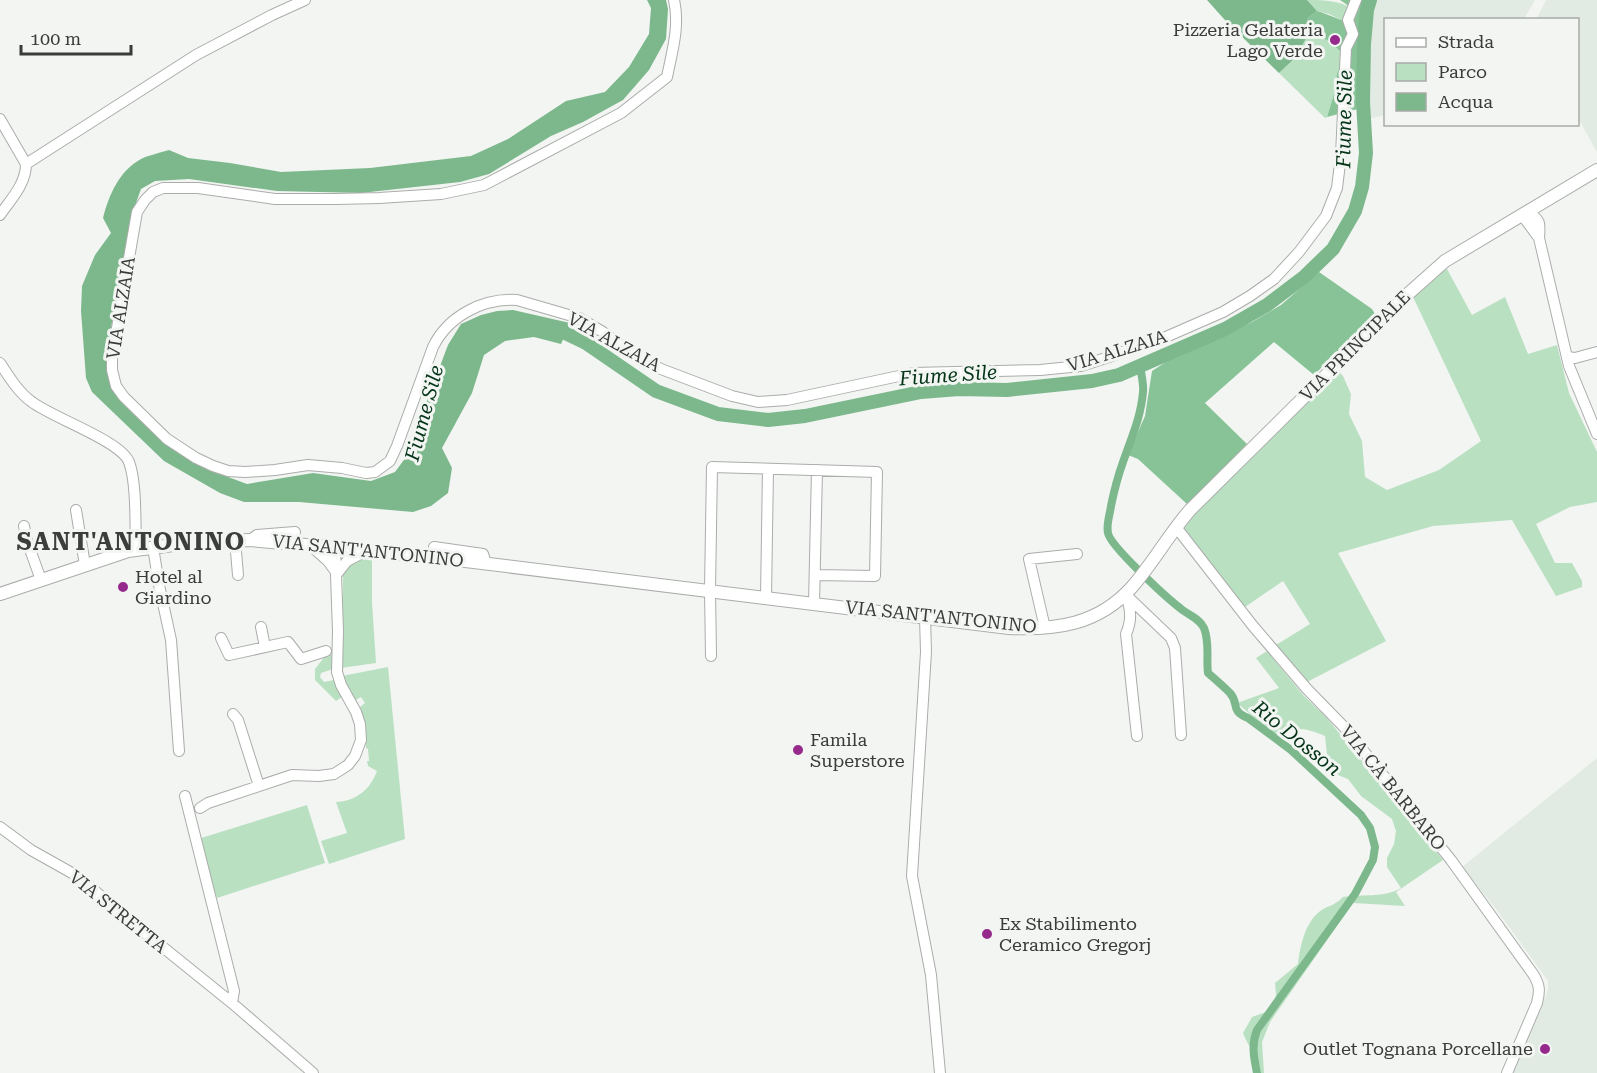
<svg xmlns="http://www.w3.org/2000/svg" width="1597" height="1073" font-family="'Roboto Serif',serif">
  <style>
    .built { fill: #e1ebe3 }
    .green { fill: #bae0c2 }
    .forest { fill: #87c396 }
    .water { fill: #7cb88c }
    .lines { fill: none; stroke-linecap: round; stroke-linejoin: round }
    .canal { stroke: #7cb88c; stroke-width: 8 }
    .river { stroke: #7cb88c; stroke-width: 14 }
    .minor-casing { stroke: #aaadaa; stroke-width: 12 }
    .major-casing { stroke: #aaadaa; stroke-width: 14 }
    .minor { stroke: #fff; stroke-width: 10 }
    .major { stroke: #fff; stroke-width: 12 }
    .poi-dot { fill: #962a8c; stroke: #f2f5f2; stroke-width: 2 }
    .labels { text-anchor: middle; stroke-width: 6; stroke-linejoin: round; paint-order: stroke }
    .poi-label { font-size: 18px; fill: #3a3b3a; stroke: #f2f5f2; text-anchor: start }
    .street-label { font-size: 18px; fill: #3a3b3a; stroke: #f2f5f2 }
    .water-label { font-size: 20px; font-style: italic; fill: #043417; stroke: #f2f5f2 }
    .district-label { font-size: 24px; font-weight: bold; letter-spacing: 1.5px; fill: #3c3e3c; stroke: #f2f5f2 }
  </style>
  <rect width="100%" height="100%" fill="#f2f5f2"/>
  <path class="built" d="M1372,0H1535L1524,19L1386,20L1385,115L1369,119L1365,72L1368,23Z
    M1546,0H1597V152L1578,118V20H1536Z
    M1597,758V1073H1510L1512,1064L1531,1029L1546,996L1548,989V981L1496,909L1462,867Z"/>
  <path class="green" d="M1307,0C1323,0 1361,0 1353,23L1345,22L1329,14L1317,11Z
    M1310,31C1314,37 1321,40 1328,40L1341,52L1343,62L1337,73L1335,91L1327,117L1325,118L1279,73L1296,57Z
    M1447,269L1472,315L1505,297L1528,354L1557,345L1569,393L1597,452V502L1570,507L1536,524L1555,563H1572L1582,581V587L1556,596L1512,520L1433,526L1338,553L1386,641L1307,682L1276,645L1310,624L1283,581L1245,607L1182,527L1338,370L1343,376L1351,394L1349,414L1362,441L1365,477L1387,490L1439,470L1481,441L1414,299L1411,297L1431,278Z
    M359,557H372V602L376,663L341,668V596H343V577L340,576L342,571Z
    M1267,651L1304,696L1326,717L1443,860L1396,892L1405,906L1353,903L1270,1022L1262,1042L1264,1073H1261C1259,1058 1248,1047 1243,1033L1252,1017L1274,1009L1276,994L1275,983L1298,964C1300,947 1305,923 1319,912C1328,905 1333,907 1343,897C1362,894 1384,898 1401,888L1387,867V858L1394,844L1396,831L1392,819L1361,796L1348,779L1338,775L1327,755L1325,736C1309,729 1291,724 1276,736L1237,703L1279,688L1256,658Z
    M329,654L333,656V669L321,673L320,677L324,682L334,680L343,696L336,701L315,680V669L326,655Z
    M388,667L405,839L329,864L321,841L347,833L336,802C356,801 370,790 377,771L368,766L367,761H369L368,749L366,748L364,723L360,707L365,703L361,697L354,701L342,676Z
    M307,805L325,863L217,898L198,839Z"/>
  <path class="forest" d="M1340,0H1368L1366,5L1358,109L1327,117L1335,91L1337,73L1343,62L1341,52L1328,40L1316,38L1312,34L1307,24L1308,18L1317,11C1330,15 1341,21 1353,23C1357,11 1349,6 1340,0Z
    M1319,272L1372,309L1375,314L1314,375L1274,342L1205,403L1247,444L1187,504L1138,459L1128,455L1145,416L1152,371L1172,358L1252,322L1281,305Z"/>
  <path class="water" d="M647,0H666L668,9L666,39L649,70L623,100L583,122L551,136L489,174L460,182L361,193L277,191L189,179L155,181L141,189L132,214L130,241L120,272L116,305L109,336V369L122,402L180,453L220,474L247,484L313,473L371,481L395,472L412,449L423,411L448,345L461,324L481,315L497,311L513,310L570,323L561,344L534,337L505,341L484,355L472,393L442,448L452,468L448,493L431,506L413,512L299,502H244L220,493L164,461L92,392L86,378L81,311L82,286L95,255L111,233L103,218C109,195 119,171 141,159C149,155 160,153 169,150L188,158L230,163L281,172L370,168L471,156L508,139L566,101L605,92L629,67L649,34L651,8Z
    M1207,0H1307L1317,11L1308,18L1307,24L1310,31L1296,57L1279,73L1224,19Z"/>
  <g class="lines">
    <path class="canal" d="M1140,365C1141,374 1144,384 1143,392C1141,417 1131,439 1123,462C1118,476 1114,491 1111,506C1110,514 1106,525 1108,533C1110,546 1167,598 1180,608C1188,615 1199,618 1204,628C1210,643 1206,658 1208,673C1215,679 1223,686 1230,693C1240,704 1229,710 1248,718L1291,750L1361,815L1370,828L1375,847L1373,860L1355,894L1257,1030C1251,1045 1254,1058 1257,1073"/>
    <path class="river" d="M550,328L561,331L586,343L656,391L718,414L768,420L805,416L921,392L959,389L1007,390L1092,381L1119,375L1225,329L1267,305L1304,277L1333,249L1355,211L1362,187L1366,153L1363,102L1364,44L1367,10L1370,0"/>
    <defs>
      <path id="minor" d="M674,0C680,26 672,52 667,77L621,113L484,185L441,194L379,198L336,199H275L198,188H163L153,192L145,200L137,212L134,229L112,357V370L116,386L124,397L167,439L196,458L213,466L228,471L245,472L275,470L308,465L342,468L366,473L375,472L390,461L397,446L433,347C448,316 483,298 517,300L579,318L603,332L636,356L661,369L732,396L758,402L787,400L913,373L1040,370L1081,366L1112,356L1138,346L1159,340L1223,312L1250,296L1274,279L1299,252L1326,216L1337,188L1341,155L1346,48L1353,34L1348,20L1356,0
        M0,119L26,164C26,184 11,199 0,215
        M26,164L196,55L272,15L305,0
        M1528,212C1541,220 1540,223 1539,238L1569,366L1597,434
        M1522,215L1539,238
        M1567,357L1575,358L1597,352
        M0,363C9,377 19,393 32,402C53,418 121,441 129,462C137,483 135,527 136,550
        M76,510L85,565
        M24,526L27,541L41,580
        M1176,527L1253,626L1307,689L1345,728L1399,795L1451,860L1533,974C1540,985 1540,991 1537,1003L1507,1073
        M235,540L238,575
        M250,540L257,535L295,532
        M310,545L328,561L336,572
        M153,547L159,585L171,640L179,751
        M434,547L483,554L486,563
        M336,575L347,561L368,550
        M1125,594L1171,638L1175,648L1181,735
        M1126,595C1131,610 1132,620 1126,634L1137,736
        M766,598L768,469
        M814,604L817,470
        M925,617L926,652L912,876L931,975L940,1073
        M261,627L265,647
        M1045,628L1029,559L1077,554
        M221,638L229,655L288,642L301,659L326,651
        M711,656L710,590L712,467L877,472L875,576L815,575
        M233,714L238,720L259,786
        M185,796L234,991L232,1003
        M200,808L208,803L292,775L319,776L334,774L348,765L355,756L361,740L360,724L356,712L341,685L337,672L338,631L335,547
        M0,827L31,850L79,877L118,911L232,1003L313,1073"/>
      <path id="major" d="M0,594L128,551L196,542L250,540L416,555L1009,628C1056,630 1098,625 1132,587C1153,563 1169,534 1190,510L1409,293L1445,261L1597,170"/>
    </defs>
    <use href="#minor" class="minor-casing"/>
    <use href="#major" class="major-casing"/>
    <use href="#minor" class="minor"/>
    <use href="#major" class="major"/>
  </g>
  <g class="poi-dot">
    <circle cx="1335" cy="40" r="6"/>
    <circle cx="123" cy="587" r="6"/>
    <circle cx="798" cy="750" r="6"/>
    <circle cx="987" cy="934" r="6"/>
    <circle cx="1545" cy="1049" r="6"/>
  </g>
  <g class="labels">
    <g class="poi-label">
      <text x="1323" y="36" text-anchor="end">Pizzeria Gelateria<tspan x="1323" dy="21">Lago Verde</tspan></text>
      <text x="135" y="583">Hotel al<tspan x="135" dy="21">Giardino</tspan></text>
      <text x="810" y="746">Famila<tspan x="810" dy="21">Superstore</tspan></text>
      <text x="999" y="930">Ex Stabilimento<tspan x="999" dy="21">Ceramico Gregorj</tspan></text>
      <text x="1533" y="1055" text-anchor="end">Outlet Tognana Porcellane</text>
    </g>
    <g class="street-label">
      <text transform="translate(121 308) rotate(-81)" y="6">VIA ALZAIA</text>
      <text transform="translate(614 342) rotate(29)" y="6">VIA ALZAIA</text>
      <text transform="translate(1355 346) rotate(-45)" y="6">VIA PRINCIPALE</text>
      <text transform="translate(1117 351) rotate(-17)" y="6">VIA ALZAIA</text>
      <text transform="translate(368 551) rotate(6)" y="6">VIA SANT'ANTONINO</text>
      <text transform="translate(941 617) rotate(6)" y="6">VIA SANT'ANTONINO</text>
      <text transform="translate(1393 788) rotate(51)" y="6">VIA CÀ BARBARO</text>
      <text transform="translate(118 912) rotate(39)" y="6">VIA STRETTA</text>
    </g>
    <g class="water-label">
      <text transform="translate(1344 119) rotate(-89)" y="7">Fiume Sile</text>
      <text transform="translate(948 375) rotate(-4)" y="7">Fiume Sile</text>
      <text transform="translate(424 413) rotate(-75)" y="7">Fiume Sile</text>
      <text transform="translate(1297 738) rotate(39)" y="7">Rio Dosson</text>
    </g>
    <g class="district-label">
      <text x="131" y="550">SANT'ANTONINO</text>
    </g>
  </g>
  <rect x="1384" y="18" width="195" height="108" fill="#f2f5f2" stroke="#a8aba8" stroke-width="1.5"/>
  <rect x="1396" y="38" width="30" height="9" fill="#ffffff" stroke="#a8aba8" stroke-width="1.5"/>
  <text x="1438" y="48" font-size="18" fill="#3a3b3a">Strada</text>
  <rect x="1396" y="63" width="30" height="18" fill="#bae0c2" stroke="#a8aba8" stroke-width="1.5"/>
  <text x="1438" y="78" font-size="18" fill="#3a3b3a">Parco</text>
  <rect x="1396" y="93" width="30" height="18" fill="#7cb88c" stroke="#a8aba8" stroke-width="1.5"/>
  <text x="1438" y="108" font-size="18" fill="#3a3b3a">Acqua</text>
  <path d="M21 45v9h110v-9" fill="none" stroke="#3a3b3a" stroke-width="3"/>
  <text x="30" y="45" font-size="18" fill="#3a3b3a" stroke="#f2f5f2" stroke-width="4.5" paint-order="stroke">100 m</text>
</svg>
